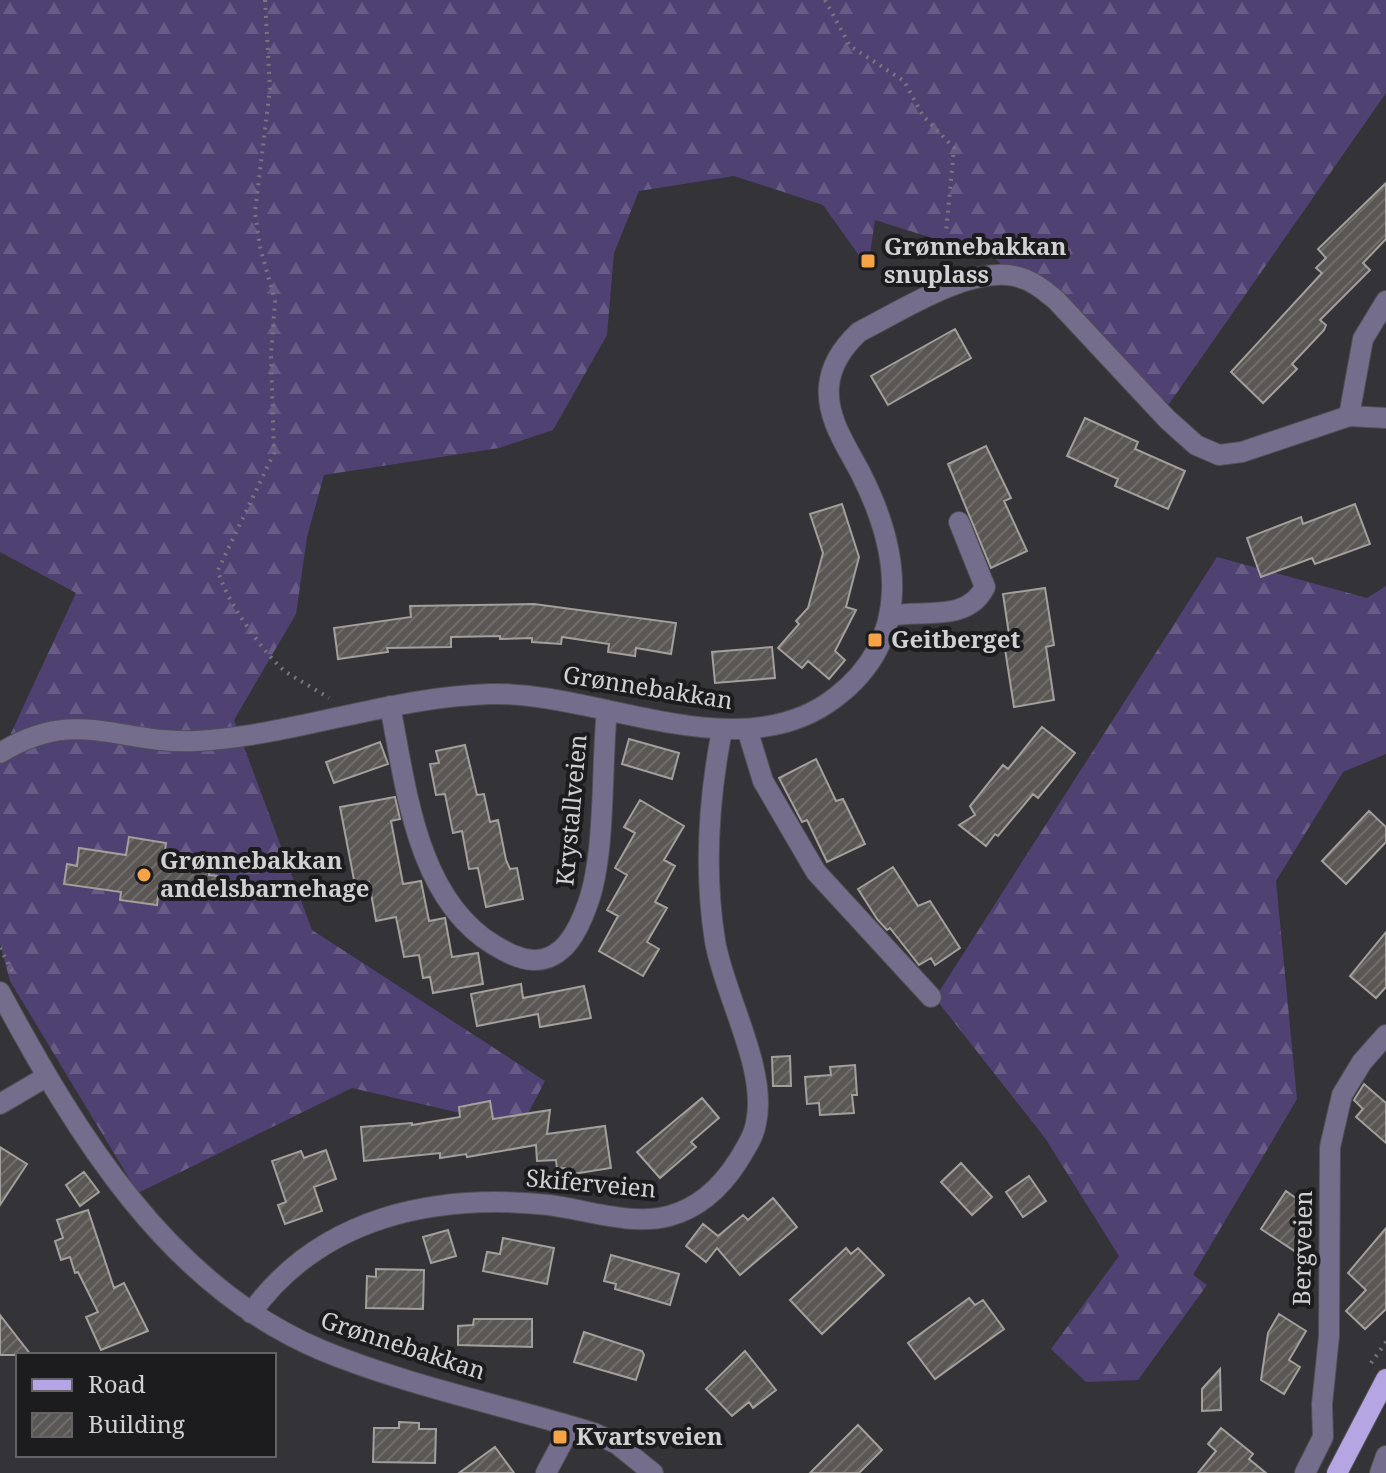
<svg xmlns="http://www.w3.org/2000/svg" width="1386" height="1473" font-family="'Noto Serif',serif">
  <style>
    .forest { fill: url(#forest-firs) }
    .building { fill: url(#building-hatch); stroke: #a39f9b; stroke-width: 2 }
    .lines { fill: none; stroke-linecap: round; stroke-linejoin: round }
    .minor-casing { stroke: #504f54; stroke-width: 22 }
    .major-casing { stroke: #504f54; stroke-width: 22 }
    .path { stroke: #78777b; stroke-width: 4; stroke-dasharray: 2 6; stroke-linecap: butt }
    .minor { stroke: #756d8c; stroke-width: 20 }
    .major { stroke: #b5a5e3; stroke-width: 20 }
    .poi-dot { fill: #f6a247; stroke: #1c1b1d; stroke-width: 3 }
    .labels { text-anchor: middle; stroke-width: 8; stroke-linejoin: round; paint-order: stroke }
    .poi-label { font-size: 24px; font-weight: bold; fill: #d1d1d4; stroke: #1c1b1d; text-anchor: start }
    .street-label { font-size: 24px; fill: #d1d1d4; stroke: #1c1b1d }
  </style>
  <defs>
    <pattern id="forest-firs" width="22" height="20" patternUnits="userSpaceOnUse" patternTransform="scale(2)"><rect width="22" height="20" fill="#504173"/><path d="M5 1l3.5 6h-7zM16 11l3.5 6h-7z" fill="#685b86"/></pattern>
    <pattern id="building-hatch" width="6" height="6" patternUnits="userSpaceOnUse" patternTransform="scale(2)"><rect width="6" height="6" fill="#5a5653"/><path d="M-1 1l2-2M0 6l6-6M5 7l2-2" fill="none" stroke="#716d6b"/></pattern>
  </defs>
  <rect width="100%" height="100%" fill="#343338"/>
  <path class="forest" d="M0,0H1386V93L1169,404L993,257L875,220L868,268L823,205L734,176L639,191L614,253L607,335L553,430L499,448L324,475L307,537L296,614L234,720L312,930L545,1081L521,1127L352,1088L138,1193L10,981L0,944V757L76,593L0,552Z
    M1217,557L1367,598L1386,586V754L1343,772L1276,881L1297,1099L1193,1275L1207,1285L1138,1380L1086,1382L1051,1349L1119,1256L1045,1138L935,998Z"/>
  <path class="building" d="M1386,183V239L1363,263L1370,270L1320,320L1326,325L1324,330L1292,364L1297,369L1263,403L1231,372L1322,273L1316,268L1326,258L1318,249Z
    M955,329L971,358L888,405L871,376Z
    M1085,418L1138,442L1135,449L1185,471L1168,509L1115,486L1118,479L1067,456Z
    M986,446L1011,498L1004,501L1027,551L991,568L948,464Z
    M842,504L859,557L846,607L856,610L835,651L845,660L829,679L808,661L802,668L778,648L799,624L796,621L808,608L823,553L810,514Z
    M1355,504L1370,544L1315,564L1312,558L1261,577L1247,538L1301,517L1303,524Z
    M1045,588L1054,645L1046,647L1054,700L1014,707L1005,649L1011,648L1003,594Z
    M534,604L676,623L671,654L636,648L635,656L608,652L609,644L562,637L561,644L532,642V638L500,639V636L451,637V647L387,648L388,652L338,659L334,628L411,617L410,606Z
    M772,647L775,678L715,683L712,652Z
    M1042,727L1075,753L1038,798L1033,794L998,836L995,834L986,846L959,825L975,815L970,806L1003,765L1008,769Z
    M629,739L679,753L672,779L622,764Z
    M380,742L388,764L334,783L326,762Z
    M465,745L477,795L484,794L490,822L498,820L506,860L510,869L517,868L523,899L486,907L478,868L469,869L462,831L453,833L445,794L436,795L430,764L439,763L436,751Z
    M816,759L836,801L843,799L865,844L827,862L807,820L802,822L779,778Z
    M395,797L400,819L391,821L403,884L421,881L429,921L445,918L452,957L478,953L483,984L433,993L430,977L423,978L419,955L404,957L396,917L376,921L369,882L355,885L340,807Z
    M640,800L684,826L664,860L675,866L655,902L667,908L647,942L659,949L643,976L599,951L618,916L607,910L627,875L615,868L635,833L624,827Z
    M1369,811L1386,827V842L1346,884L1322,861Z
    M129,837L166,843L165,851L211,858L209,875L219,876L216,896L159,888L157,905L120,900L121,892L64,884L67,864L77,866L79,848L126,855Z
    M893,867L918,906L930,901L960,948L935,965L931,958L919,965L890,928L887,930L877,919L858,889Z
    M1386,932V987L1376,998L1350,976Z
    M521,984L523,998L584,986L591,1018L540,1027L538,1014L477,1026L471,994Z
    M790,1056L791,1086H773L772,1057Z
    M855,1065L857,1095H852L854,1113L820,1115L819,1103L807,1104L805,1077L831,1075L830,1067Z
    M1364,1084L1386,1103V1143L1356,1117L1363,1109L1354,1100Z
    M702,1098L719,1118L691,1142L696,1147L660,1178L637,1152Z
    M490,1101L493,1119L550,1110L547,1134L605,1126L611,1168L566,1175L565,1168L557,1169L556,1160L537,1161L536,1145L467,1157L466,1154L440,1158V1153L364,1161L361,1127L412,1123V1125L460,1117L459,1107Z
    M0,1147L27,1164L0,1205Z
    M326,1150L336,1179L314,1187L322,1211L285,1224L278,1205L286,1202L272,1161L301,1151L304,1158Z
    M961,1163L992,1197L972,1215L941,1182Z
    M84,1172L99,1192L80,1206L66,1185Z
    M1029,1176L1046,1201L1023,1217L1006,1192Z
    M1286,1191L1307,1206L1300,1217L1313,1226L1296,1252L1261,1229Z
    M773,1198L797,1227L740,1275L717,1248L706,1262L686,1246L703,1224L718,1236L743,1215L748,1220Z
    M88,1210L114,1288L124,1283L148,1331L101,1350L86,1317L98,1312L78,1272L75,1273L70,1257L61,1260L55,1241L63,1238L57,1220Z
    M1386,1228V1309L1365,1329L1346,1311L1366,1290L1348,1273Z
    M448,1230L456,1256L431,1263L423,1237Z
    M503,1238L554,1248L547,1284L483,1271L487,1252L500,1254Z
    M846,1248L851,1254L858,1248L884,1275L822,1334L790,1300Z
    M611,1255L679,1274L670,1305L615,1289L616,1284L604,1281Z
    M376,1269L424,1270L423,1309L366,1308L367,1276L376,1277Z
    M969,1298L975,1305L983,1300L1004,1329L935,1379L908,1343Z
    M1279,1314L1306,1331L1289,1360L1300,1367L1284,1394L1261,1380L1268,1333Z
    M0,1315L31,1355H0Z
    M474,1319H532V1347L458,1345V1326L473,1325Z
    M584,1332L642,1351L644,1355L636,1380L574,1362Z
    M745,1351L776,1390L753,1408L749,1402L732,1416L706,1389Z
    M1220,1369L1221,1410L1202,1411V1389Z
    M399,1422L419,1423V1429H436L435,1463L373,1462L374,1428H399Z
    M858,1425L882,1450L859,1473H810Z
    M1221,1428L1253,1454L1249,1459L1266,1473H1198L1216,1451L1208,1444Z
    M495,1447L514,1473H459Z"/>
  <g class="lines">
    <defs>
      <path id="minor" d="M1349,416L1363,339L1386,301
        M890,616C923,609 967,623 985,587L959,522
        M390,706C406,786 416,898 494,945C506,952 518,959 533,960C564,961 579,929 588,903C606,853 601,766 607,710
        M747,729L763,781L816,872L931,997
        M0,753C79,705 117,745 197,741C296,735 390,697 490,694C598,691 741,772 836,697C913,638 900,551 861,474C847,447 826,418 829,386C831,364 844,346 859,332C901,311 967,267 1014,276C1031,279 1044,290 1056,300L1167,419L1196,445L1219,455L1242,452L1349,416L1386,418
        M0,992C76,1133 167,1285 321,1350C408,1386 504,1405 594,1433L617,1444L653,1473
        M0,1104L46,1077
        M251,1313C321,1216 436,1193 549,1205C587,1210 631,1226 669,1216C699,1208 722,1186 738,1161C745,1149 754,1137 756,1123C768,1069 724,995 715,941C704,872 709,797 722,730
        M546,1473L571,1426
        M1305,1473L1323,1437L1322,1404L1329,1336L1330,1147L1342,1095L1362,1062L1386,1035
        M1380,1473L1386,1456"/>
      <path id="major" d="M1337,1473L1386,1379"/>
    </defs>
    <use href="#minor" class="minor-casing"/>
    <use href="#major" class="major-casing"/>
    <path class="path" d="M265,0L270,88L255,212L260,247L275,301L271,356L274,453L218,570C223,596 265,656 286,672C300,681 315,689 329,698
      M825,0L850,46L904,81L923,116L954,148L946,232
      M0,948L13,973
      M1371,1363L1386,1342"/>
    <use href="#minor" class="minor"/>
    <use href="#major" class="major"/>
  </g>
  <g class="poi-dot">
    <rect x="860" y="253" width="16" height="16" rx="4"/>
    <rect x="867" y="632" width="16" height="16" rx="4"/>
    <circle cx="144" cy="875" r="8"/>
    <rect x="552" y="1429" width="16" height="16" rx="4"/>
  </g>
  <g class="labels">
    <g class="poi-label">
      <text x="884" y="255">Grønnebakkan<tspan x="884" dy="28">snuplass</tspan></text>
      <text x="891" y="648">Geitberget</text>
      <text x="160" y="869">Grønnebakkan<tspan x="160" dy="28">andelsbarnehage</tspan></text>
      <text x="576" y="1445">Kvartsveien</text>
    </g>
    <g class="street-label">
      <text transform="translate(648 688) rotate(9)" y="8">Grønnebakkan</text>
      <text transform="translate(572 810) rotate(-85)" y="8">Krystallveien</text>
      <text transform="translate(591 1184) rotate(5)" y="8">Skiferveien</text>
      <text transform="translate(1303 1248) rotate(-89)" y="8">Bergveien</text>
      <text transform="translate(403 1346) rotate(18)" y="8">Grønnebakkan</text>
    </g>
  </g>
  <rect x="16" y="1353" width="260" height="104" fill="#1c1b1d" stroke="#646466" stroke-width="2"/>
  <rect x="32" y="1379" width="40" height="12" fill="#b5a5e3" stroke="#646466" stroke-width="2"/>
  <text x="88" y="1393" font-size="24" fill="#d1d1d4">Road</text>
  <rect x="32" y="1413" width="40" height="24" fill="url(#building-hatch)" stroke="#646466" stroke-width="2"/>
  <text x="88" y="1433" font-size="24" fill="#d1d1d4">Building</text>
</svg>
